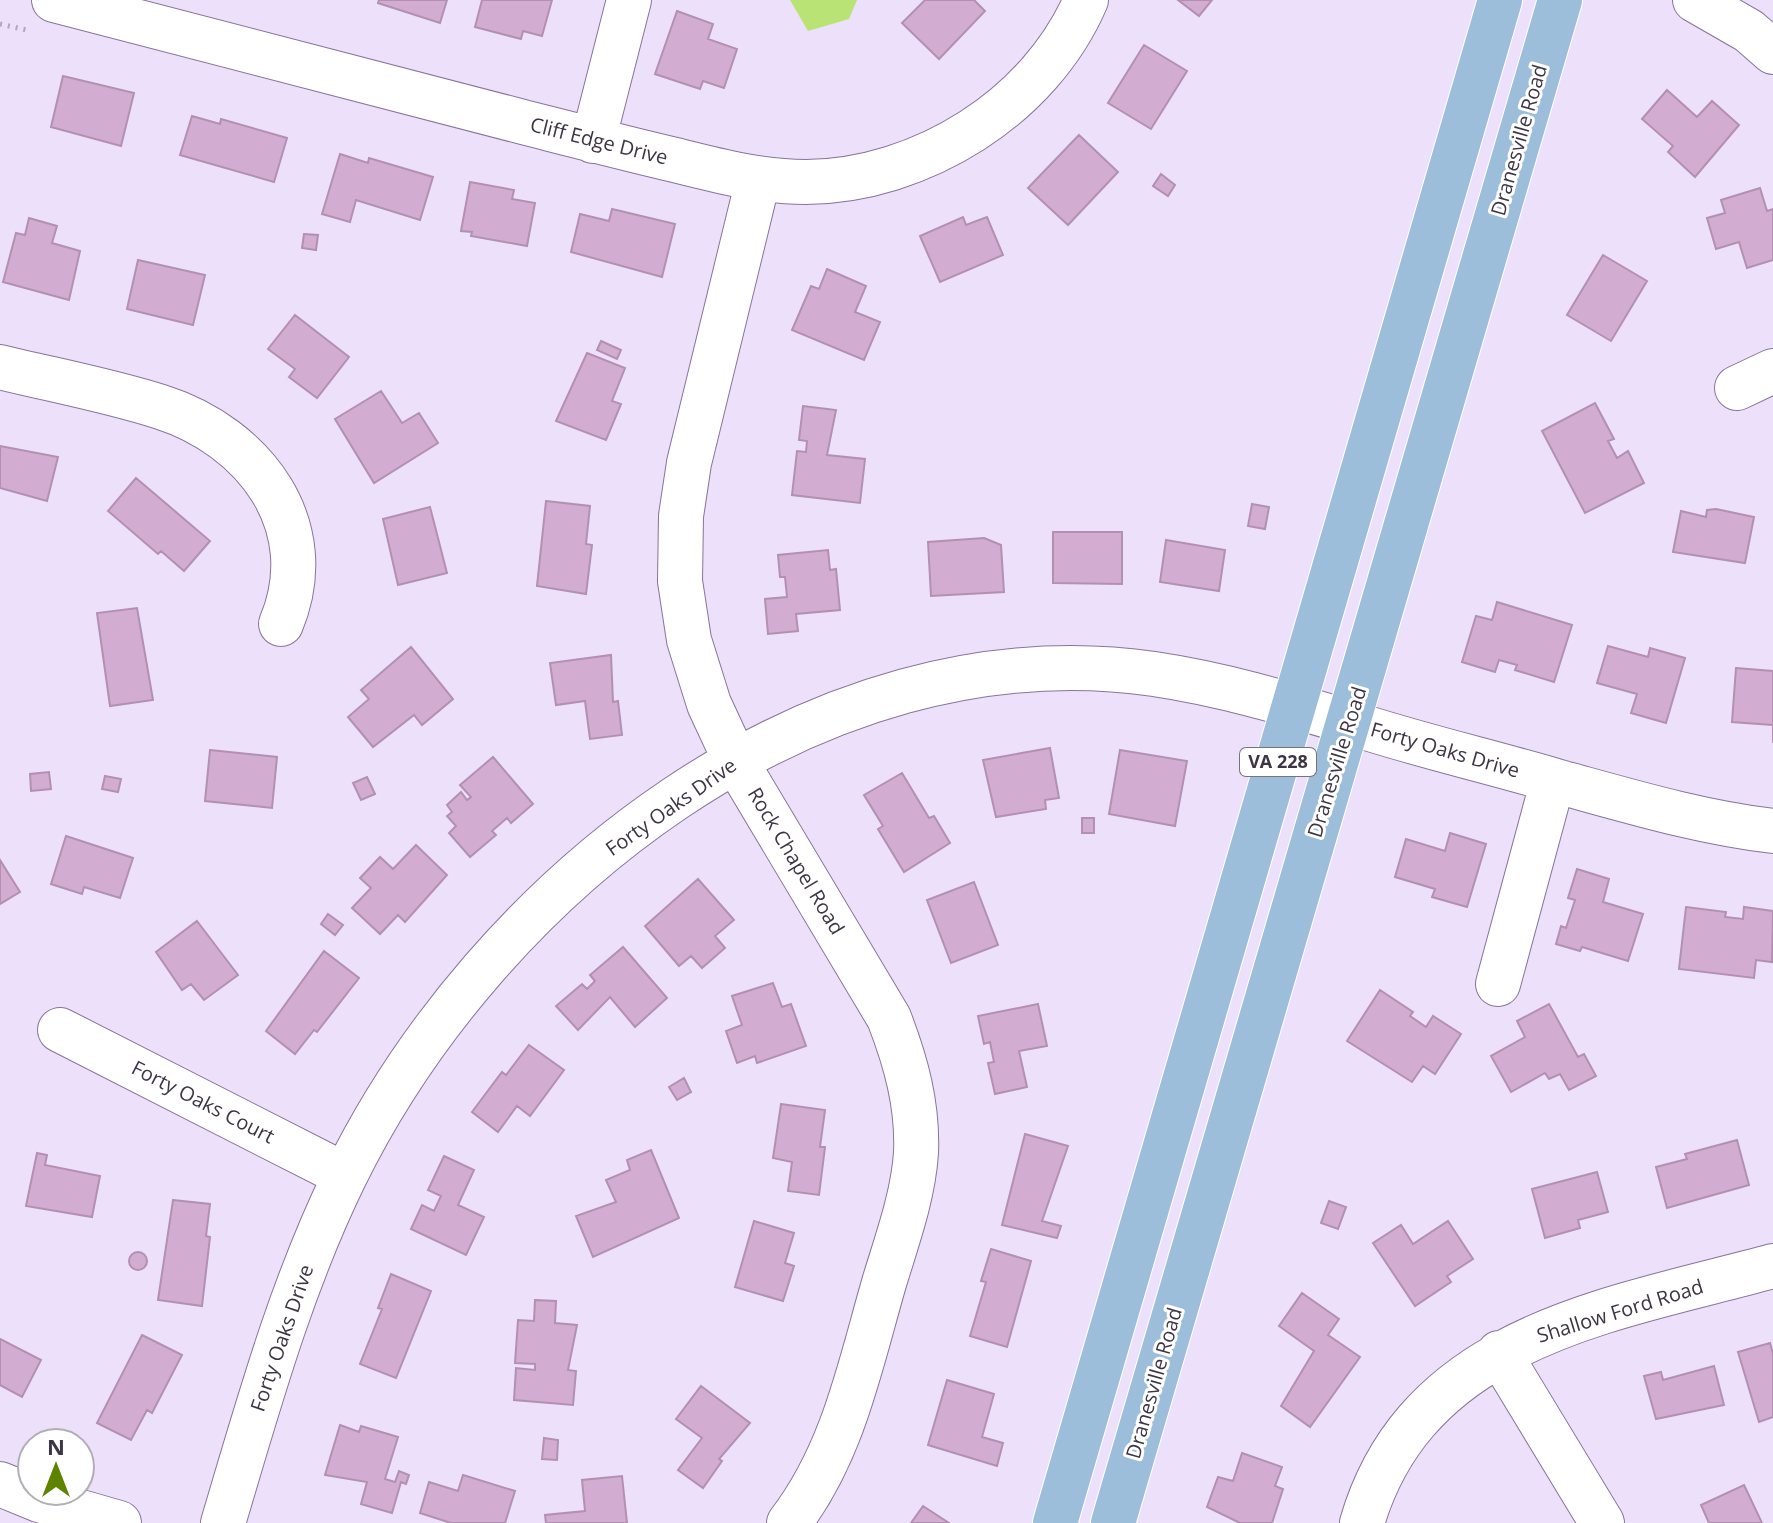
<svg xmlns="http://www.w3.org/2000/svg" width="1773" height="1523" font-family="'Open Sans',sans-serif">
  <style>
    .green { fill: #b9e375 }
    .building { fill: #d2add1; stroke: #b390b3; stroke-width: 2 }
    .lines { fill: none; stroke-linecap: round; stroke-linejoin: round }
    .minor-casing { stroke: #88749c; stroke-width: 46 }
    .major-casing { stroke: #fff; stroke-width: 46 }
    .path { stroke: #b2a7be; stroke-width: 5; stroke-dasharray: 2 6; stroke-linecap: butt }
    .minor { stroke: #fff; stroke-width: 44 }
    .major { stroke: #9dbeda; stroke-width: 44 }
    .labels { text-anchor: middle; stroke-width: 6; stroke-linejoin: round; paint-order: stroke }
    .shield { fill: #fff; stroke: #77727e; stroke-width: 2 }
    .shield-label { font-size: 18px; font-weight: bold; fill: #3d3546 }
    .street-label { font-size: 20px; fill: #3d3546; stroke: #fff }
  </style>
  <rect width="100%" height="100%" fill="#ede0fb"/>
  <path class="green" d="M790,0H857L849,19L808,31Z"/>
  <path class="building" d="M379,0H447L440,23L378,3Z
    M482,0H552L542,36L523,31L521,39L475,27Z
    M925,0H974L985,11L939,59L902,23Z
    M1178,0H1212L1199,16Z
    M677,11L713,24L708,39L737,49L724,88L703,81L700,89L655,74Z
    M1144,45L1187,71L1151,129L1108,103Z
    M63,76L134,93L121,146L51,127Z
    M1667,90L1697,117L1712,101L1739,125L1695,177L1668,152L1673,146L1642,119Z
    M192,116L220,124L221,119L287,138L274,182L180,155Z
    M1079,135L1118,172L1068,225L1028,188Z
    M340,154L368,163L369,158L433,177L420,220L356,200L350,222L322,214Z
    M1161,174L1175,185L1168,196L1153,186Z
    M470,182L514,190L512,199L535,203L527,246L471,236L472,232L461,231Z
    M1760,188L1767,211L1773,209V260L1747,268L1739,242L1716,249L1707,218L1725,213L1721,200Z
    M612,209L675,224L662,277L571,252L580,214L609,221Z
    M963,217L966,225L987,217L1003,255L940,282L920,236Z
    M29,218L57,226L52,243L80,251L69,300L3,282L16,233L25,235Z
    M304,234L318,235L316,250L302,248Z
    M1603,255L1647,281L1611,341L1567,315Z
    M138,260L205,275L193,325L127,309Z
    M827,269L866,286L855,312L880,322L864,360L792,330L811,286L819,289Z
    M295,315L349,357L317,398L289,377L295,369L268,349Z
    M601,341L621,350L617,359L597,350Z
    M587,353L625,368L612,401L621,404L606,440L556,421Z
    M381,391L402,423L419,413L438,443L374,483L335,419Z
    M1595,403L1614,439L1608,441L1617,458L1628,451L1644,483L1585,513L1542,431Z
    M803,406L836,410L827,455L865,459L860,503L792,495L797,451L806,452L807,441L799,440Z
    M0,446L58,457L47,501L0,488Z
    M136,478L210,541L184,571L161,551L158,554L108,511Z
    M546,501L590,506L586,544L592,545L586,594L537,586Z
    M1252,504L1269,507L1265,529L1248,526Z
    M430,507L447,573L398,585L383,519Z
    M1716,509L1754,517L1745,563L1673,552L1681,511L1706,517L1707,510Z
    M1053,532H1122V584L1053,583Z
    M984,538L1001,545L1004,592L931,596L928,542Z
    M1166,540L1225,550L1219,591L1160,582Z
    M828,550L830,570L836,569L840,610L796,614L798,631L768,634L765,599L787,597L785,577H780L778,555Z
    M1497,602L1572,625L1554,682L1515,670L1517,665L1499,660L1495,672L1462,662L1476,616L1492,620Z
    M137,608L153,700L110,706L97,613Z
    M1608,646L1648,657L1650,648L1685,658L1666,723L1631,713L1637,694L1597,683Z
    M411,647L453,699L422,725L414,715L373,747L348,717L369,699L361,690Z
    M611,655L613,702L618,701L622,735L590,739L585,701L556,705L550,663Z
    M1736,668L1773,671V743V725L1732,722Z
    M1050,748L1059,798L1045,800L1046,809L996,817L983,760Z
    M210,750L277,757L272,808L205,801Z
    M1120,750L1187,761L1175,826L1109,814Z
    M493,757L533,804L511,823L507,818L492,831L496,835L470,857L449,833L456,826L447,816L452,812L447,805L461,792L467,800L471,797L460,785Z
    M49,772L51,789L31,791L30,774Z
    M902,773L929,818L934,816L950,843L904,872L878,829L883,826L864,795Z
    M105,776L121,779L118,792L102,789Z
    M367,777L375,794L361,800L353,783Z
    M1082,818H1094V833H1082Z
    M1450,833L1486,844L1467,907L1432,897L1435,889L1395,877L1406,839L1445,851Z
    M66,836L133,858L120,898L84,887L82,894L51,884Z
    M416,845L447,875L405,922L398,915L380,934L352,908L371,888L360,878L380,857L393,869Z
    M0,860L20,892L0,904Z
    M1577,869L1609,879L1603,902L1643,914L1628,961L1582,947L1580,951L1556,944L1561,926L1566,928L1575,900L1568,898Z
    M698,879L734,920L715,936L725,948L702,968L691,956L679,966L645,926Z
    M974,882L998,945L951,963L927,900Z
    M1686,907L1726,912L1725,917L1743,919L1744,907L1773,911L1772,962L1756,960L1754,978L1679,969Z
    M328,914L343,925L335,935L321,924Z
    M197,921L238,975L204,1000L191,984L182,990L156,952Z
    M623,947L667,998L635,1027L610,997L578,1030L556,1006L582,984L587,989L595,981L590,975Z
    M324,951L359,978L317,1032L314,1030L295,1054L266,1031Z
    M773,983L782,1007L791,1004L806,1046L757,1063L755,1056L737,1063L726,1031L742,1025L732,996Z
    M1380,990L1413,1012L1410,1016L1426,1027L1433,1016L1461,1034L1435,1074L1423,1066L1412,1082L1347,1041Z
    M1038,1004L1047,1046L1019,1051L1027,1087L995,1094L988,1063L994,1062L990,1042L984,1044L978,1016Z
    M1549,1004L1578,1057L1584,1054L1596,1076L1569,1090L1560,1074L1549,1079L1545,1073L1511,1092L1491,1056L1525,1037L1517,1021Z
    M529,1045L564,1070L530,1116L517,1106L498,1132L472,1112L502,1072L506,1075Z
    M684,1078L691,1092L677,1100L669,1087Z
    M781,1104L825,1110L820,1147H825L819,1195L788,1191L792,1162L773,1158Z
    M1025,1134L1068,1146L1042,1221L1061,1226L1057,1238L1002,1225Z
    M1737,1140L1749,1185L1667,1208L1656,1167L1687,1159L1685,1154Z
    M651,1150L679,1218L593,1257L576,1216L616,1202L606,1180L630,1170L627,1160Z
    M37,1153L47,1155L45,1165L100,1176L92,1217L26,1206Z
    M444,1156L474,1170L458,1205L484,1217L466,1255L411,1229L422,1205L434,1211L441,1196L428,1190Z
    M1597,1172L1608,1212L1578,1220L1580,1228L1545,1238L1532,1189Z
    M173,1200L210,1204L206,1236L210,1237L202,1306L158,1300Z
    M1329,1201L1346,1207L1338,1229L1321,1223Z
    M754,1221L794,1233L785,1263L794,1266L783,1301L735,1287Z
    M1448,1221L1473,1259L1447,1276L1451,1282L1415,1306L1373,1243L1401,1225L1413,1244Z
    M991,1249L1031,1261L1007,1347L970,1336L986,1282L981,1281Z
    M129 1261a9 9 0 1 1 18 0a9 9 0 1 1-18 0Z
    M391,1274L431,1291L396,1378L360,1364L382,1309L378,1308Z
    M1302,1293L1339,1319L1328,1335L1360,1357L1310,1427L1281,1406L1314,1351L1279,1326Z
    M535,1300L556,1301L555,1323L577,1325L568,1370L576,1371L573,1405L514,1400L516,1368L535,1370V1364L515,1363L518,1320L534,1321Z
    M142,1335L182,1355L152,1413L147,1410L131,1440L97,1423Z
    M0,1339L41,1360L22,1397L0,1385Z
    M1770,1343L1773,1354V1417L1759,1422L1738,1352Z
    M1714,1366L1724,1405L1656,1419L1644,1376L1661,1372L1663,1380Z
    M947,1380L994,1394L982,1437L1003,1443L997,1466L928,1445Z
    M701,1386L750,1423L719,1459L722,1461L703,1488L678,1470L702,1438L676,1419Z
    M340,1425L359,1432L361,1426L398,1437L385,1479L395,1482L399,1471L409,1475L406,1484L401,1482L392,1513L361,1504L367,1482L325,1475Z
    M544,1438L558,1440L557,1460L542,1459Z
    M1242,1453L1282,1467L1275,1486L1283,1489L1272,1523H1240L1207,1507L1218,1477L1233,1481Z
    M463,1475L515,1491L505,1523H451L420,1513L429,1482L458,1491Z
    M622,1476L627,1523H546L545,1515L585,1511L582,1480Z
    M1744,1485L1762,1523H1709L1701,1505Z
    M923,1506L949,1523H911Z"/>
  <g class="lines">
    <defs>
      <path id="minor" d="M54,0C211,40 367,81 523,122C574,135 624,148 675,160C719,171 761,182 806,182C921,181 1040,107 1086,0
        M1695,0L1749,31L1773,52
        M593,141L629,0
        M758,180L689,463L681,516L680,581L689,640L709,704L735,760L889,1018C906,1062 918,1105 916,1153C913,1197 897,1240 884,1283C860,1366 843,1453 789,1523
        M0,367C53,380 108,390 161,407C255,437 322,526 281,624
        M1737,388L1773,371
        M1498,984L1553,780
        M60,1030L345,1175
        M1499,1353L1602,1523
        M0,1484L39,1500L119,1523
        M223,1523C258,1406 290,1289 344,1178C486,887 815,625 1154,674C1222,684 1285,703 1351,723C1418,745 1488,761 1556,781C1629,801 1698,822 1773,831
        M1362,1523C1417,1335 1612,1310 1773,1266"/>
      <path id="major" d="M1055,1523L1500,0
        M1113,1523L1560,0"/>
    </defs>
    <use href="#minor" class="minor-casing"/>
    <use href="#major" class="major-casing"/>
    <path class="path" d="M0,24L31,31"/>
    <use href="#minor" class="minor"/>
    <use href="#major" class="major"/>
  </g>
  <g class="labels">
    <rect class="shield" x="1240" y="748" width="76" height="28" rx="6"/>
    <g class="shield-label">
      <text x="1278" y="768">VA 228</text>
    </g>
    <g class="street-label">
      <text transform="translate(1519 140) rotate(-74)" y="7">Dranesville Road</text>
      <text transform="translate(599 141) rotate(14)" y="7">Cliff Edge Drive</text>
      <text transform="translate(1445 750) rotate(16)" y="7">Forty Oaks Drive</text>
      <text transform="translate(1337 762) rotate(-73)" y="7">Dranesville Road</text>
      <text transform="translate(671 807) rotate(-35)" y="7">Forty Oaks Drive</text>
      <text transform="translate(796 861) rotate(59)" y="7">Rock Chapel Road</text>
      <text transform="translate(203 1102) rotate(27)" y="7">Forty Oaks Court</text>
      <text transform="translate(1620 1311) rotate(-17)" y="7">Shallow Ford Road</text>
      <text transform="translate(282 1338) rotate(-71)" y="7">Forty Oaks Drive</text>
      <text transform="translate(1154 1383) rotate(-74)" y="7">Dranesville Road</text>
    </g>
  </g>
  <g transform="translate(56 1467)"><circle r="38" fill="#ffffff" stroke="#b1aeb5" stroke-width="2"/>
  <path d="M0-6L14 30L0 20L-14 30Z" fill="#5e8300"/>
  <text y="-12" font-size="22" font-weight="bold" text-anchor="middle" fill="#3d3546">N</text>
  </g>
</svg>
